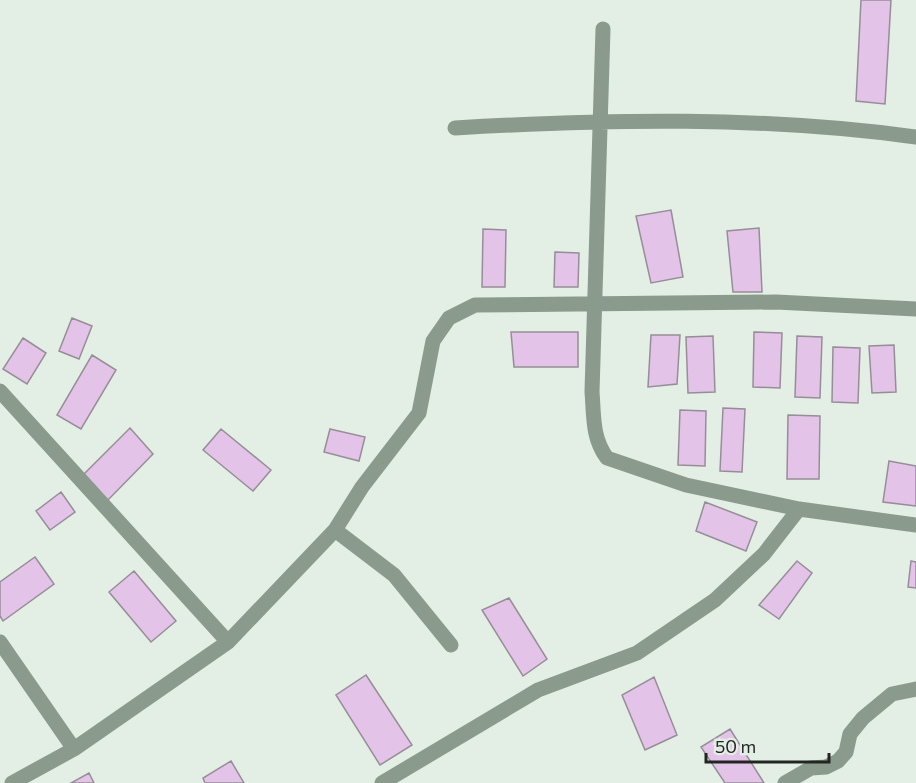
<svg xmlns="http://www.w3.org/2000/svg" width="916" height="783" font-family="Commissioner,sans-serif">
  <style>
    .building { fill: #e4c3e8; stroke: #968e97; stroke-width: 1.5 }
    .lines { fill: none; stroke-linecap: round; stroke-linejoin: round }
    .minor { stroke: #8a9a8d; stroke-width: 15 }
  </style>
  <rect width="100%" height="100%" fill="#e3eee5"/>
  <path class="building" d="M861,0H891L885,104L856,101Z
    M671,210L683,277L651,283L636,216Z
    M759,228L762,292H733L727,231Z
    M483,229L506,230L505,287H482Z
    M555,252L579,253L578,287H554Z
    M72,318L92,326L79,359L59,351Z
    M511,332H578V367H514Z
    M754,332L782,333L780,388L753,387Z
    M651,335H680L677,384L648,387Z
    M713,336L715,392L688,393L686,337Z
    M797,336L822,337L820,398L795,397Z
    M23,338L46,353L27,384L3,369Z
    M894,345L896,392L872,393L869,346Z
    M833,347L860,348L858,403L832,402Z
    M92,355L116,370L81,429L57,415Z
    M723,408L745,409L742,472L720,471Z
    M680,410L706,411L705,466L678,465Z
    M788,415L820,416L819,479H787Z
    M130,428L153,454L107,501L83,475Z
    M221,429L271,470L253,491L203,450Z
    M330,429L365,437L359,461L324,452Z
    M889,461L916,466V506L883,502Z
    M61,492L75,512L50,530L36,511Z
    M705,502L757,522L746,551L696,531Z
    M35,557L54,584L3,621L0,616V582Z
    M797,561L812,573L779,619L759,605Z
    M911,561L916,562V588L908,587Z
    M134,571L176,621L151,642L109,592Z
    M509,598L547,659L523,676L482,610Z
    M366,675L412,745L380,765L336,695Z
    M654,677L677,735L645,750L622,695Z
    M730,729L764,783H725L701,747Z
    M231,761L244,783H205L203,778Z
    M89,773L94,783H71Z"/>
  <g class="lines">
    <path class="minor" d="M603,29L592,392C594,416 592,438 607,458L686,485L799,509L916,525
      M455,128C610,119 762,116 916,137
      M0,391L228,642
      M335,530L394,575L451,645
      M0,642L74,749
      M12,783L74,749L228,642L335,530L362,487L419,413L433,341L449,318L475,305L776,302L916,309
      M382,783L538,690L637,653L715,600L764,554L799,509
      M785,783L811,768L826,767L838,761L846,752L850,734L863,718L892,694L916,689"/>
  </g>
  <path d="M706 753v9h123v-9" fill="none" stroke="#222623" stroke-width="3"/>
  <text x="715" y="753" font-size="18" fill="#222623" stroke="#e3eee5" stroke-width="4.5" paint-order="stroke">50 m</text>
</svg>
